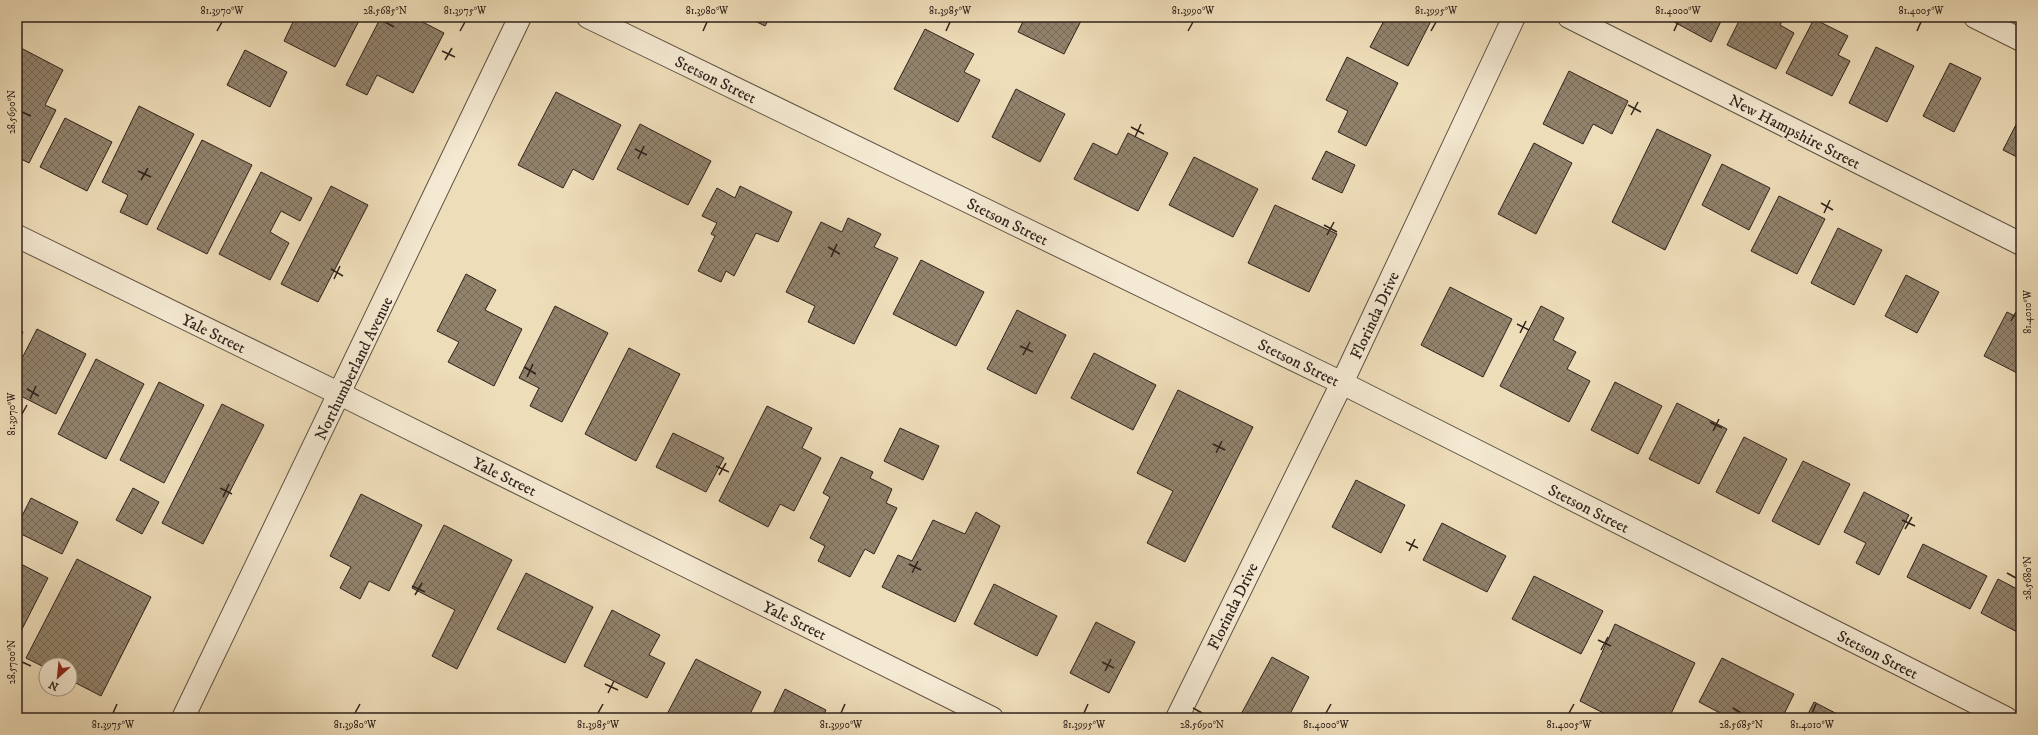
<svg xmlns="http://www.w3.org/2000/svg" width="2038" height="735" font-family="'IM FELL DW Pica',serif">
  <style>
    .building { fill: url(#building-cross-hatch); stroke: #2f221b }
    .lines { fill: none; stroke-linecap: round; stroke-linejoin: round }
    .minor-casing { stroke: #5f5142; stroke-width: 24 }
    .minor { stroke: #f4e9d2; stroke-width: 22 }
    .ticks { fill: none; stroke: #2f221b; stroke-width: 1.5 }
    .labels { text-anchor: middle; stroke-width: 3; stroke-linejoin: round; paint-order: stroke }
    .street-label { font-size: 16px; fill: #2f221b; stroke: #f4e9d2 }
    .neatline { fill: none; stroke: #2f221b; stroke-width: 1.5 }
    .ticks-label { font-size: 10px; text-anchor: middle; fill: #2f221b }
  </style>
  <defs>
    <pattern id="building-cross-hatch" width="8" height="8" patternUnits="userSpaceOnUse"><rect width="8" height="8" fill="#92836d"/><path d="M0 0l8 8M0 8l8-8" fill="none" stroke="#786b59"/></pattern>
  </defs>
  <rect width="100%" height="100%" fill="#eeddb9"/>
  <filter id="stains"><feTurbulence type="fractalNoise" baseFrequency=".005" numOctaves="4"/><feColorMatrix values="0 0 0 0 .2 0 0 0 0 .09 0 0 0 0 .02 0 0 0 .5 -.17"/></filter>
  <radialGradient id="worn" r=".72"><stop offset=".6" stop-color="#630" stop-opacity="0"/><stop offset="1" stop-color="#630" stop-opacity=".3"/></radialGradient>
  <path class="building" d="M284,17H361L335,67L284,41L293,22Z
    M381,17H413L444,33L413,93L377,75L367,95L346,85Z
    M747,17H770L765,26Z
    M1025,17H1074L1081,21L1064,54L1018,32Z
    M1386,17H1433L1408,66L1370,47Z
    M1665,17H1723L1711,42Z
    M1741,17H1784L1780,25L1794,33L1776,69L1727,45Z
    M1814,19L1848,36L1838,55L1850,61L1832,96L1786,73Z
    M925,29L974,54L964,72L980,80L958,122L894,89Z
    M1876,47L1914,66L1887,122L1849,103Z
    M21,48L63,70L45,105L56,110L29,163L17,157V55Z
    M245,50L287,72L270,107L227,85Z
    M1347,57L1398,83L1366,146L1338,132L1348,111L1326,100Z
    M1950,63L1981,78L1954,132L1923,116Z
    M1569,71L1628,101L1612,134L1593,124L1583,144L1543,124Z
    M1016,89L1065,114L1040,162L992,137Z
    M556,92L621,125L593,180L573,169L563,188L518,165Z
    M139,106L194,134L147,225L120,212L128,195L102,182Z
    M2021,115V159L2003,150Z
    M65,118L112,142L87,191L40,167Z
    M640,124L711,161L688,205L617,169Z
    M1657,129L1711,155L1665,250L1612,222Z
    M1128,133L1168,153L1138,211L1074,179L1093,143L1117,155Z
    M202,140L252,165L207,254L157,229Z
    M1534,143L1572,163L1536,234L1498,214Z
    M1326,151L1355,165L1342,193L1312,179Z
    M1194,157L1258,189L1233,237L1169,205Z
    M1722,164L1770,188L1749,230L1702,205Z
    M261,172L312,198L300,221L281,211L270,232L289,243L270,280L219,254Z
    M331,186L368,205L318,302L281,284Z
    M740,186L792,212L778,242L756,233L734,276L726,271L721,282L698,271L715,236L711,234L717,223L702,216L717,188L735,198Z
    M1779,196L1825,219L1797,274L1751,251Z
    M1275,205L1337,234L1309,292L1248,263Z
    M848,218L881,234L874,247L898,258L854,344L808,322L815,306L786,292L821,222L842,232Z
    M1838,228L1882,250L1854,305L1811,283Z
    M921,260L984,292L956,346L893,314Z
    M466,274L496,290L485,310L522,329L494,386L448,362L459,342L437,331Z
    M1906,275L1939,292L1917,333L1885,316Z
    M1450,287L1512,319L1483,377L1421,345Z
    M555,306L608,333L562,422L530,406L539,388L519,378Z
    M1541,306L1564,318L1553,340L1576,352L1567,369L1590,381L1569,422L1500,386Z
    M1017,310L1066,335L1036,394L987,369Z
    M2007,312L2021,319V375L1984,356Z
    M17,329L23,332L17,345Z
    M37,329L86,354L56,414L17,394V368Z
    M629,348L680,374L636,461L585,434Z
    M1094,353L1156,385L1133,430L1071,398Z
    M96,359L144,384L106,459L58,434Z
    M159,382L204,405L164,483L120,460Z
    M1615,382L1662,406L1638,454L1591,430Z
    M1178,390L1253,427L1185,562L1147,543L1173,491L1137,473Z
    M1677,403L1727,429L1699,484L1649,459Z
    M222,404L264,425L203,544L162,523Z
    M767,406L812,428L802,448L821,458L794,511L780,504L768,527L719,501Z
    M900,428L939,446L923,480L884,461Z
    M673,433L724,458L706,492L656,467Z
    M1744,437L1787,459L1759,514L1716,492Z
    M841,457L873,472L870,478L892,489L886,503L897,508L874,554L865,549L850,577L818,561L825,546L810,538L830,497L823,493Z
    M1803,461L1850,484L1819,545L1772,521Z
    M1356,480L1405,505L1381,553L1332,527Z
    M133,488L159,502L142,534L116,520Z
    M1864,492L1909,515L1879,575L1856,563L1866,543L1844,532Z
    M361,494L422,525L389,591L369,581L360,599L340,588L351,567L330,556Z
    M31,498L78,522L62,554L17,532V526Z
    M976,512L1000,526L955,622L882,587L898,555L912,561L933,520L965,534Z
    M1442,523L1506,556L1487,592L1423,560Z
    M444,525L512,560L457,669L432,656L455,610L412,588Z
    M1923,544L1987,576L1970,609L1907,577Z
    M77,559L151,597L101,696L70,680V665H46V668L26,658Z
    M17,562L48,578L17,639Z
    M526,573L593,607L565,663L497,629Z
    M1534,576L1603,611L1581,654L1512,619Z
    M1998,579L2021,591V634L1981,613Z
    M994,584L1057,616L1037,656L974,624Z
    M612,610L660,635L649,655L665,663L647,698L584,666Z
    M1096,622L1135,642L1109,693L1070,673Z
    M1615,624L1695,663L1669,718H1613L1580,701Z
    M1272,657L1309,677L1288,718H1239Z
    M1722,658L1794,694L1782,718H1718L1720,713L1699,702Z
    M696,659L761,692L748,718H665Z
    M785,689L826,710L822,718H771Z
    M1814,702L1845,718H1806Z"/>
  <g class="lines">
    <defs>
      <path id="minor" d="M588,17L1342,383L2006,718
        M1569,17L2021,244
        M1975,17L2021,40
        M17,236L340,394L992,718
        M183,718L520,17
        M1177,718L1342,383L1514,17"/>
    </defs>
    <use href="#minor" class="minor-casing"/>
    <use href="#minor" class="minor"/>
  </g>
  <path class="ticks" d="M385,22L394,27M217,31L222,22M460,31L465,22M703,31L707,22M946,31L950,22M1188,31L1193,22M1431,31L1436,22M1674,31L1678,22M1917,31L1921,22M442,51L455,57M445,60L452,48M1628,105L1641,112M22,112L31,116M1631,115L1638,102M1131,127L1144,134M1135,137L1141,124M635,149L647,155M638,159L644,146M138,171L151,177M141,180L148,168M1821,203L1833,210M1824,213L1830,200M1324,225L1337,232M1327,235L1334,222M828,247L840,254M831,257L837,244M331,269L343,276M334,279L340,266M2011,321L2016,312M1517,324L1529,330M1520,333L1526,321M1020,346L1033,352M1023,355L1030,342M524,367L536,374M527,377L533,364M27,389L39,396M30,399L36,386M22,414L27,405M1710,422L1722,428M1713,431L1719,419M1213,444L1225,450M1216,453L1222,441M716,466L729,472M719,475L726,463M220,488L232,494M223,497L229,484M1902,520L1915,526M1905,529L1912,517M1406,542L1418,548M1409,551L1415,539M909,564L921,570M912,573L918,561M2007,573L2016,578M412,586L425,592M415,595L422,583M1598,640L1611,646M1601,650L1608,637M22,662L31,666M1102,662L1114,668M1105,671L1111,659M605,684L618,690M608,693L614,681M1193,708L1202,713M1733,708L1741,713M113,713L117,704M355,713L360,704M598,713L603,704M841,713L845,704M1084,713L1088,704M1326,713L1331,704M1569,713L1574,704M1812,713L1816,704"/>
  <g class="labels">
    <g class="street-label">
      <text transform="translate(716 79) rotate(26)" y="6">Stetson Street</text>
      <text transform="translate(1795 131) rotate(27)" y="6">New Hampshire Street</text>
      <text transform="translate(1008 221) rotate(26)" y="6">Stetson Street</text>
      <text transform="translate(1374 315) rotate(-65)" y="6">Florinda Drive</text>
      <text transform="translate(214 333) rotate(26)" y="6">Yale Street</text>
      <text transform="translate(1299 362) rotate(26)" y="6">Stetson Street</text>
      <text transform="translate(353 368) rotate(-64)" y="6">Northumberland Avenue</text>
      <text transform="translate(505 476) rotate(26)" y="6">Yale Street</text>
      <text transform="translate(1589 508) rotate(27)" y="6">Stetson Street</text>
      <text transform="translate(1232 606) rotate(-64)" y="6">Florinda Drive</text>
      <text transform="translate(795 620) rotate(26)" y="6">Yale Street</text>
      <text transform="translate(1878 654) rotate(27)" y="6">Stetson Street</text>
    </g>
  </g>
  <rect width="2038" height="735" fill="none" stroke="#eeddb9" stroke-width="44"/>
  <g transform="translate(58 677) rotate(207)"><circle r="19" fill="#f4e9d2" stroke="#a59989"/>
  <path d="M0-3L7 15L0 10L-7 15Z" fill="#8f2418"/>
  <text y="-6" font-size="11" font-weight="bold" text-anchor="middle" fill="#2f221b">N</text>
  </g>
  <rect x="22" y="22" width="1994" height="691" class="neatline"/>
  <g class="ticks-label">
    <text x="222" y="14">81.3970°W</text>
    <text x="385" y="14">28.5685°N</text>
    <text x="465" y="14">81.3975°W</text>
    <text x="707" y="14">81.3980°W</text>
    <text x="950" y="14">81.3985°W</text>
    <text x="1193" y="14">81.3990°W</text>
    <text x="1436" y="14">81.3995°W</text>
    <text x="1678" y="14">81.4000°W</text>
    <text x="1921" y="14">81.4005°W</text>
    <text transform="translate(11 112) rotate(-90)" y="4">28.5690°N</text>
    <text transform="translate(2027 312) rotate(-90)" y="4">81.4010°W</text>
    <text transform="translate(11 414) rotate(-90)" y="4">81.3970°W</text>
    <text transform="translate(2027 578) rotate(-90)" y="4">28.5680°N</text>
    <text transform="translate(11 662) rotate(-90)" y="4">28.5700°N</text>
    <text x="113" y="728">81.3975°W</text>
    <text x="355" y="728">81.3980°W</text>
    <text x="598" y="728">81.3985°W</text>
    <text x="841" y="728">81.3990°W</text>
    <text x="1084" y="728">81.3995°W</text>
    <text x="1202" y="728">28.5690°N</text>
    <text x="1326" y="728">81.4000°W</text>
    <text x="1569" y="728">81.4005°W</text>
    <text x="1741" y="728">28.5685°N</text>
    <text x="1812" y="728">81.4010°W</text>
  </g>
  <rect width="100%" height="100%" filter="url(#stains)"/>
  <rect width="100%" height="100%" fill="url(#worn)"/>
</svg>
